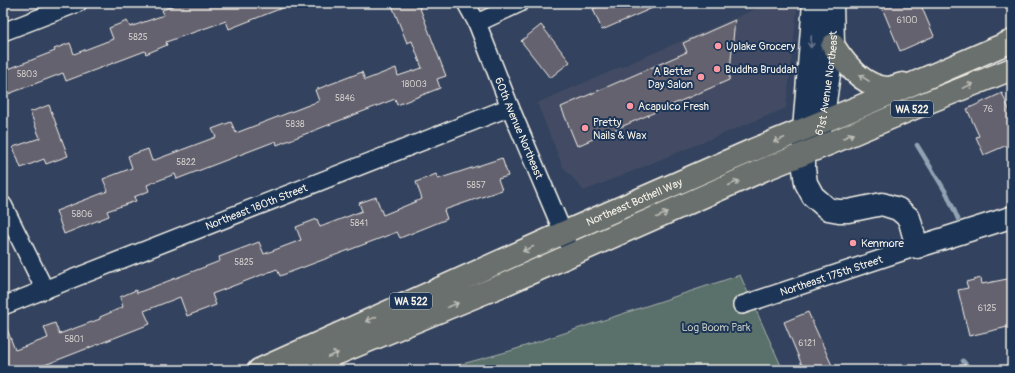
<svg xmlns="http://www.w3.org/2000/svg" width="1015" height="373" font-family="Pangolin,sans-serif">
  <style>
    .built { fill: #424c63 }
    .green { fill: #5a6f6b; stroke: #a7b0aa }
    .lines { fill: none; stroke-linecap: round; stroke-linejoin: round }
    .stream { stroke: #91a2b3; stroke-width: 4.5 }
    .building { fill: #656270; stroke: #f4f1e8 }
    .minor-casing { stroke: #f4f1e8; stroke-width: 20 }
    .tertiary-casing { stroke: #f4f1e8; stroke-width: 24 }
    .secondary-casing { stroke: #f4f1e8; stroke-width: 25 }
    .primary-casing { stroke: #f4f1e8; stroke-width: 25 }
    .minor { stroke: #1d3557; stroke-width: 17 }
    .tertiary { stroke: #1d3557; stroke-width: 21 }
    .secondary { stroke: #1d3557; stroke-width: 22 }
    .primary { stroke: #6b706d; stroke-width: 22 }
    .oneway { stroke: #68778a }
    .oneway2 { stroke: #bdbdb7 }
    .poi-dot { fill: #ff9aa2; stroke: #1d3557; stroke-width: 1.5 }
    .labels { text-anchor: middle; stroke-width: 4; stroke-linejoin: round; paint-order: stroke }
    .number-label { font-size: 9px; fill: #d0cdca }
    .shield { fill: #1d3557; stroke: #b4b9bc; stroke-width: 1 }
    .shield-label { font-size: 10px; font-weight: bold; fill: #f4f1e8 }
    .poi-label { font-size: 11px; fill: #f4f1e8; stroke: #1d3557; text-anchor: start }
    .street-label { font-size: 11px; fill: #f4f1e8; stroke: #1d3557 }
    .park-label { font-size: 11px; fill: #bec4bc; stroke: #1d3557 }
  </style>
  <rect width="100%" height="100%" fill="#33425e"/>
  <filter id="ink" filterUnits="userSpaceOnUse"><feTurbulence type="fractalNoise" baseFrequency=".025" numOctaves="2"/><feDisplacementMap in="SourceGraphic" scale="8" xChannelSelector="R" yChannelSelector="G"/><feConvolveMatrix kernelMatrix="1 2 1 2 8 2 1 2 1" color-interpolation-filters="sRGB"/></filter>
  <g filter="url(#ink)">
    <path class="built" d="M770,3H798L786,108L584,191L563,167L537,103Z"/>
    <path class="green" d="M740,275L783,370H440L510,351Z"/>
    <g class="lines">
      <path class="stream" d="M917,145L947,194L958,219
        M963,361L971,370"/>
    </g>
    <path class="building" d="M180,3L292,4L229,29L226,21L166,42L167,45L146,54L145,51L66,81L63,73L3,96V71L55,51L54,49L70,43L74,54L113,39L109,28L127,21L130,27L164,15L162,10Z
      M391,3H418L446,76L437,79L440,88L397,105L395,99L277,145L276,141L177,179L175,174L147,185L149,191L134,197L136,201L107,211L109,216L64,234L56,211L108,191L103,179L132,168L128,156L148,149L152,161L216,137L212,129L231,122L236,133L319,101L315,90L362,72L365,80L396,68L398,76L422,68L412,41L407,43Z
      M606,3H664L602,30L593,9Z
      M880,3H920L934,36L900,51Z
      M735,20L729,80L577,146L561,107L687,52L683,43Z
      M541,25L570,62L550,78L521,41Z
      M1002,93L1012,116V143L984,155L976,137L979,136L967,109Z
      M49,105L68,156L46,164L44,159L21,168L13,147L40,138L30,112Z
      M502,158L508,176L498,179L502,190L444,210L447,219L400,238L397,232L280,276L277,269L212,294L216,305L187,316L180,297L144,311L150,324L32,370H3V322L4,321L15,350L48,338L44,327L55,323L59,334L100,319V317L123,307L120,297L136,290L137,293L220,261L219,257L259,242L264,254L301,240L296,227L317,219L320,227L362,211L359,203L376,197L383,215L422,199L416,182L436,174L438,179Z
      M981,278L982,284L1012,278V326L969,336L958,290L968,288L966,282Z
      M808,312L834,370H804L784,322Z"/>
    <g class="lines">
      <defs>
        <g id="minor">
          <path id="s1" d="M466,3L477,23L510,107L568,244"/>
          <path d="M477,23L520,3"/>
          <path d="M3,32L78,3"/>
          <path d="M3,205L45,290"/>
          <path id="s2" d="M742,305L917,247"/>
          <path id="s3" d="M3,306L510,107"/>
        </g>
        <path id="tertiary" d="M917,247L1012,217"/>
        <g id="secondary">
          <path d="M814,3L804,130V169L806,183L813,196L828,209L839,211H848L882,204L898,209L909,218L917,247"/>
          <path id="s4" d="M817,138L822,123L833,45L832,3"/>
        </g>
        <g id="primary">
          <path d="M833,45C845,64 863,87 888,88C892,88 898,85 903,84"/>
          <path id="s5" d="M259,370L563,233L753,150L861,106L1012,41"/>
          <path d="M297,370L503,285L763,170L831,143L921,105L1012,69"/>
        </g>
      </defs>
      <use href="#minor" class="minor-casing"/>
      <use href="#tertiary" class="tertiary-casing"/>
      <use href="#secondary" class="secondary-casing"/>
      <use href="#primary" class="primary-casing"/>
      <use href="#minor" class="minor"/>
      <use href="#tertiary" class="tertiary"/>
      <use href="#secondary" class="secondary"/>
      <use href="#primary" class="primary"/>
    </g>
    <defs><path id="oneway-shaft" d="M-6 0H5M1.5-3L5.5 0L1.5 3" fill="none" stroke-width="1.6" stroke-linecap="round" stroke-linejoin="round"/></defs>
    <use class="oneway" href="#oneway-shaft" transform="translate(811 42) rotate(93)"/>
    <g class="oneway2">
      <use href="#oneway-shaft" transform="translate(864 78) rotate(-148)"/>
      <use href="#oneway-shaft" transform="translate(968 86) rotate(-22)"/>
      <use href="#oneway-shaft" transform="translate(848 136) rotate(-23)"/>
      <use href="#oneway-shaft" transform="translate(779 140) rotate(158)"/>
      <use href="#oneway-shaft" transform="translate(734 183) rotate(-24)"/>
      <use href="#oneway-shaft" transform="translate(662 215) rotate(-24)"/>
      <use href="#oneway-shaft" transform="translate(528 249) rotate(156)"/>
      <use href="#oneway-shaft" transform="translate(453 305) rotate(-22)"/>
      <use href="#oneway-shaft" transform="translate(371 319) rotate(156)"/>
      <use href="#oneway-shaft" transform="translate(333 355) rotate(-22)"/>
    </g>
  </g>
  <g class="poi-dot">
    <circle cx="718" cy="46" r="4"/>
    <circle cx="717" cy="69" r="4"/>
    <circle cx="701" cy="77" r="4"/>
    <circle cx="630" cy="106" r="4"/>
    <circle cx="585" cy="128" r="4"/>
    <circle cx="853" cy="243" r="4"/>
  </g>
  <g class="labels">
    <g class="number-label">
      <text x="907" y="23">6100</text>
      <text x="138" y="40">5825</text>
      <text x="27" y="77">5803</text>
      <text x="414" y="87">18003</text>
      <text x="345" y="101">5846</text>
      <text x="988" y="112">76</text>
      <text x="295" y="127">5838</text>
      <text x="186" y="165">5822</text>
      <text x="476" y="188">5857</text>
      <text x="82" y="217">5806</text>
      <text x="359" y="226">5841</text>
      <text x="244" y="265">5825</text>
      <text x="987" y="311">6125</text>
      <text x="74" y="342">5801</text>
      <text x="807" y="346">6121</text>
    </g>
    <g class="shield">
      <rect x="891" y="101" width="42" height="16" rx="3"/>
      <rect x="390" y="293" width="42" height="16" rx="3"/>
    </g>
    <g class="shield-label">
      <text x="912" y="113">WA 522</text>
      <text x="411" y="305">WA 522</text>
    </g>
    <g class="poi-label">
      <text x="726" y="50">Uplake Grocery</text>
      <text x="725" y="73">Buddha Bruddah</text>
      <text x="693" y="75" text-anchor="end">A Better<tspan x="693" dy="13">Day Salon</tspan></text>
      <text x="638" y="110">Acapulco Fresh</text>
      <text x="593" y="126">Pretty<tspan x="593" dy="13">Nails &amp; Wax</tspan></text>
      <text x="861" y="247">Kenmore</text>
    </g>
    <g class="street-label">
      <text dy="4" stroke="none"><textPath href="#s4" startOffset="56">61st Avenue Northeast</textPath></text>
      <text dy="4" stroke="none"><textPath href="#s1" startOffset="136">60th Avenue Northeast</textPath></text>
      <text dy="4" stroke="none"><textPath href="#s5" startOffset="411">Northeast Bothell Way</textPath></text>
      <text dy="4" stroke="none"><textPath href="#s3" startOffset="272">Northeast 180th Street</textPath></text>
      <text dy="4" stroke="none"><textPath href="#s2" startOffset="94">Northeast 175th Street</textPath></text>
    </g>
    <g class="park-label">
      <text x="716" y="331">Log Boom Park</text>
    </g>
  </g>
  <rect width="1015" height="373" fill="none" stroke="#1d3557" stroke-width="16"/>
  <rect x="8" y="8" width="999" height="357" fill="none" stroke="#f4f1e8" stroke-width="1.5" filter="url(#ink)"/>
</svg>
